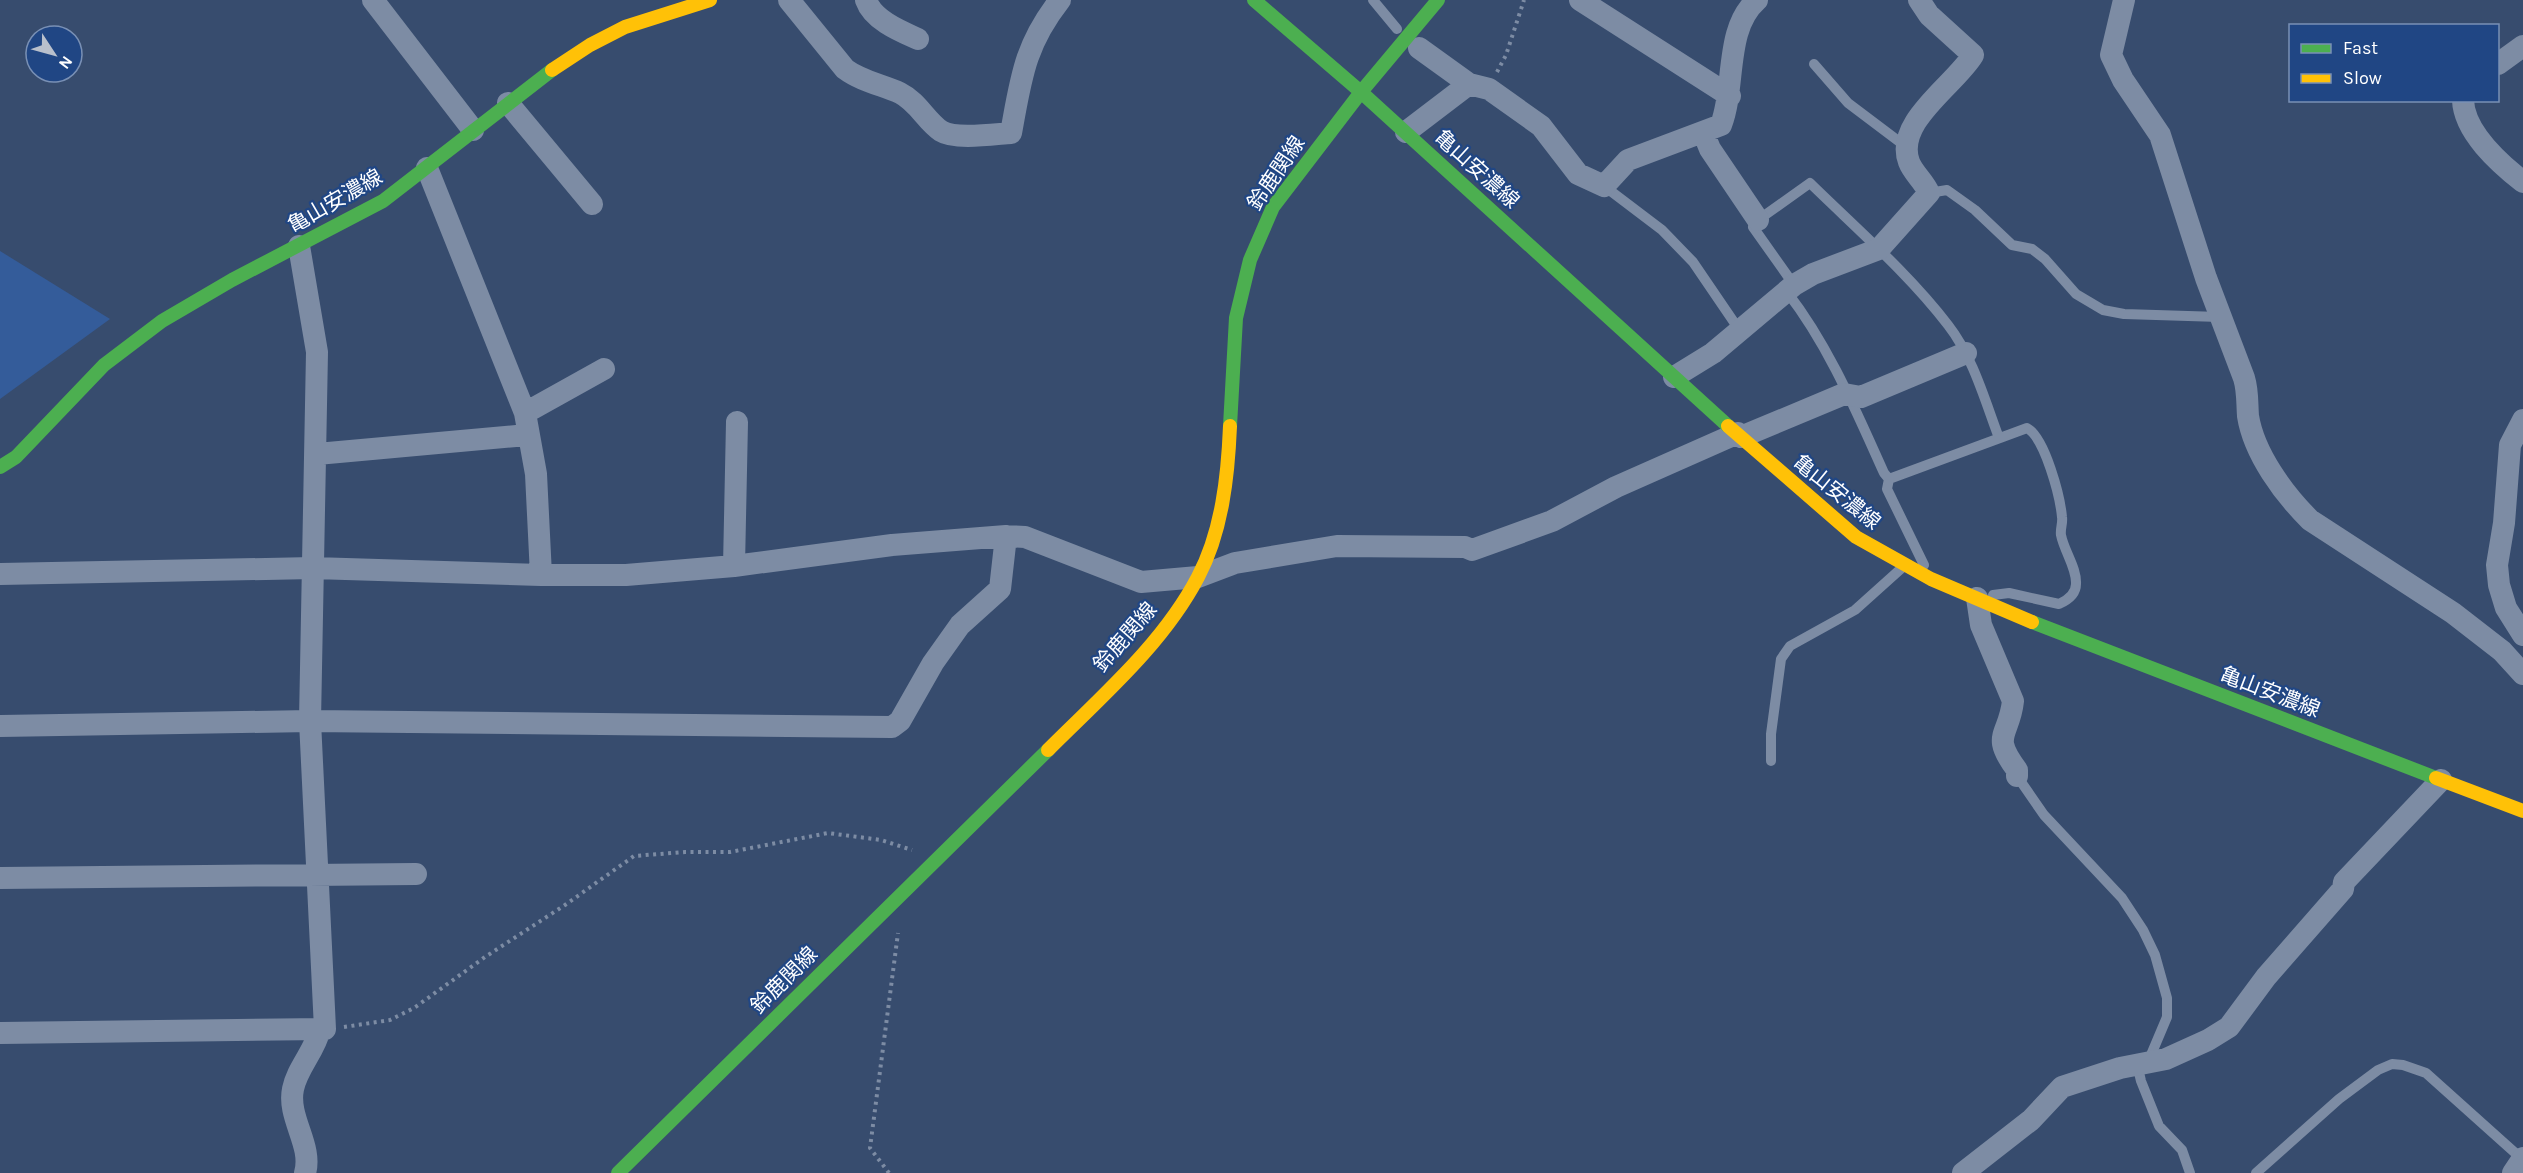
<svg xmlns="http://www.w3.org/2000/svg" width="2523" height="1173" font-family="Karla,'Noto Sans JP',sans-serif">
  <style>
    .green { fill: #345c9a }
    .lines { fill: none; stroke-linecap: round; stroke-linejoin: round }
    .path { stroke: #7d8ca4; stroke-width: 4; stroke-dasharray: 3 4.5; stroke-linecap: butt }
    .lane { stroke: #7d8ca4; stroke-width: 10 }
    .street { stroke: #7d8ca4; stroke-width: 22 }
    .fast { stroke: #4caf50; stroke-width: 14 }
    .slow { stroke: #ffc107; stroke-width: 14 }
    .labels { text-anchor: middle; stroke-width: 4.5; stroke-linejoin: round; paint-order: stroke }
    .street-label { font-size: 21px; fill: #fff; stroke: #204684 }
  </style>
  <rect width="100%" height="100%" fill="#374c6e"/>
  <path class="green" d="M0,251L110,319L0,399Z"/>
  <g class="lines">
    <path class="path" d="M1497,72L1506,55L1524,0
      M344,1027L390,1020L414,1008L485,957L565,905L634,856L685,852H730L828,833L881,840L912,850
      M889,1173L870,1148L898,933"/>
    <path class="lane" d="M1373,0L1397,29
      M1814,64L1848,103L1905,146
      M1604,186L1662,230L1693,262L1740,331
      M1929,193L1947,190L1975,210L2012,245L2032,249L2045,259L2076,294L2103,310L2124,314L2220,317
      M1794,285L1753,227L1758,220L1810,183C1856,228 1909,274 1948,325C1973,357 1985,401 1999,438
      M1787,292C1829,346 1856,411 1884,473L1889,479L1887,489L1924,565
      M1889,479L2027,428C2045,438 2060,496 2062,517C2063,523 2060,529 2061,535C2064,551 2077,568 2076,584C2076,594 2068,600 2059,604L2009,593L1993,595
      M1771,761V734L1781,659L1790,646L1855,610L1904,566
      M2017,776L2044,815L2122,898L2143,930L2155,955L2167,998V1017L2148,1062
      M2137,1064L2141,1081L2159,1126L2182,1150L2190,1173
      M2256,1173L2339,1099L2378,1070L2392,1064L2403,1065L2426,1073L2522,1159"/>
    <path class="street" d="M373,0L473,130
      M789,0L845,69C861,81 882,85 900,93C918,102 926,121 941,131C955,140 995,134 1011,133C1021,79 1024,46 1060,0
      M866,0C873,20 900,31 918,39
      M1580,0L1730,96
      M2124,0L2111,55L2123,80L2160,135L2206,278L2244,378C2248,391 2247,403 2248,416C2254,454 2284,494 2310,520L2453,613L2502,651L2523,674
      M1419,48L1469,84L1489,89L1541,126L1578,174L1604,186L1628,160L1721,125C1736,86 1724,29 1757,0
      M2498,64L2523,46
      M2463,100C2464,132 2499,163 2523,182
      M508,103L592,204
      M1406,132L1469,84
      M1703,132L1710,149L1758,220
      M427,168L525,413L536,474L541,575
      M1674,377L1713,353L1794,285L1813,274L1879,249L1929,193C1924,181 1913,173 1909,162C1894,122 1955,85 1973,55L1929,15L1919,0
      M525,413L604,369
      M2523,420L2510,445L2504,523L2497,565L2499,585L2506,608L2523,635
      M1741,437L1844,394L1861,397L1966,353
      M317,454L527,435
      M734,566L737,422
      M0,574L313,568L541,575H626L734,566L892,545L1006,536L1025,537L1141,582L1198,577L1235,563L1337,546L1465,547L1472,550L1552,521L1616,487L1738,433
      M1977,598L1981,625L2013,701C2009,737 1990,734 2017,770V776
      M0,726L310,721L892,727L900,721L933,663L960,625L1000,589L1006,536
      M0,878L416,874
      M0,1033L325,1029L310,721L317,352L299,246
      M305,1173C313,1145 287,1118 293,1089C297,1068 315,1051 320,1029
      M1963,1173L2031,1120L2062,1087L2120,1068L2166,1059L2208,1040L2229,1027L2266,977L2343,889L2344,882L2441,780
      M2513,1173L2523,1158"/>
    <path class="fast" d="M1254,0L1361,92L1728,426
      M1230,426L1236,318L1250,260L1273,207L1361,92L1438,0
      M0,467L16,457L104,365L162,321L232,280L383,201L552,70
      M2032,622L2436,778
      M618,1173L1048,750"/>
    <path class="slow" d="M552,70L590,45L625,27L710,0
      M1728,426L1856,537L1931,579L2032,622
      M1048,750C1101,697 1163,644 1198,577C1222,532 1228,476 1230,426
      M2436,778L2523,811"/>
  </g>
  <g class="labels">
    <g class="street-label">
      <text transform="translate(1477 169) rotate(42)" y="7">亀山安濃線</text>
      <text transform="translate(1276 173) rotate(-56)" y="7">鈴鹿関線</text>
      <text transform="translate(335 201) rotate(-30)" y="7">亀山安濃線</text>
      <text transform="translate(1837 492) rotate(39)" y="7">亀山安濃線</text>
      <text transform="translate(1125 637) rotate(-49)" y="7">鈴鹿関線</text>
      <text transform="translate(2270 692) rotate(21)" y="7">亀山安濃線</text>
      <text transform="translate(784 980) rotate(-45)" y="7">鈴鹿関線</text>
    </g>
  </g>
  <rect x="2289" y="24" width="210" height="78" fill="#204684" stroke="#7990b5" stroke-width="1.5"/>
  <rect x="2301" y="44" width="30" height="9" fill="#4caf50" stroke="#7990b5" stroke-width="1.5"/>
  <text x="2343" y="54" font-size="18" fill="#ffffff">Fast</text>
  <rect x="2301" y="74" width="30" height="9" fill="#ffc107" stroke="#7990b5" stroke-width="1.5"/>
  <text x="2343" y="84" font-size="18" fill="#ffffff">Slow</text>
  <g transform="translate(54 54) rotate(126)"><circle r="28" fill="#204684" stroke="#7990b5" stroke-width="1.5"/>
  <path d="M0-4.5L10 22L0 15L-10 22Z" fill="#b9c0cc"/>
  <text y="-9" font-size="16" font-weight="bold" text-anchor="middle" fill="#ffffff">N</text>
  </g>
</svg>
